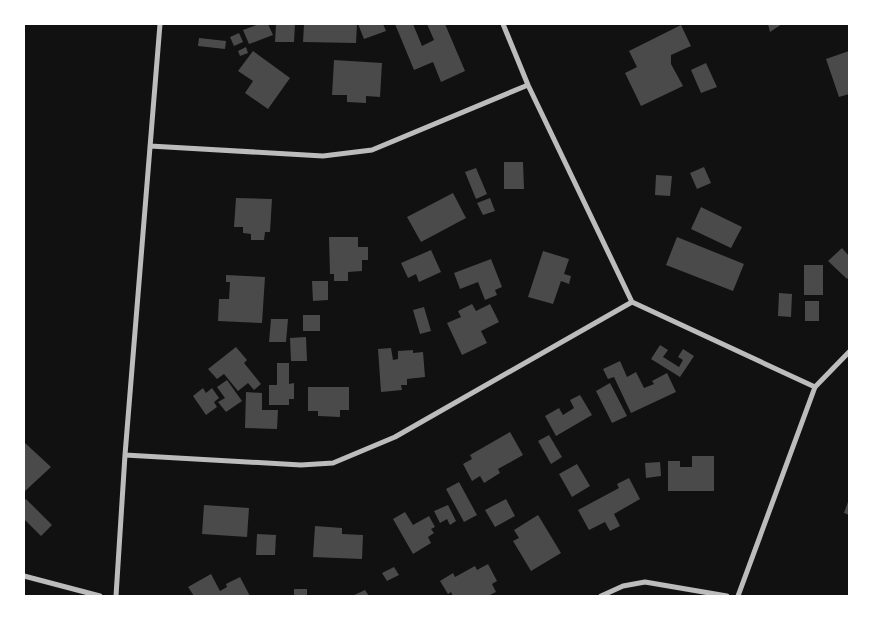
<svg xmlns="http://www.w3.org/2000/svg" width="873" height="620" font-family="Inter,sans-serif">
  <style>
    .building { fill: #4a4a4a }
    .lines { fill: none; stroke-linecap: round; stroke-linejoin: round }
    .minor { stroke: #bcbcbc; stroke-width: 5 }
  </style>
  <rect width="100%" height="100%" fill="#111"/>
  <path class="building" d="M259,24H268L273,35L249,44L243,30Z
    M276,24H295L294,42H275Z
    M304,24H357L356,43L303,42Z
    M358,24H383L386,31L364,39Z
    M395,24H413L422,46L434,40L427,24H445L465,71L441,82L433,62L414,70Z
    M768,24H782L770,32Z
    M681,25L691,46L671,55V64L683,86L641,106L625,73L637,67L629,51Z
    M239,33L243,42L234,46L230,37Z
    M199,38L226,41L225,49L198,46Z
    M246,47L248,53L240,56L238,51Z
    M253,51L290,78L268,109L245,93L253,81L238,71Z
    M849,51V94L839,97L826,59Z
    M334,60L382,63L380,97L366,96V103L347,102V95H332Z
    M706,63L717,87L701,93L691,70Z
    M504,162H523L524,189H504Z
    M704,167L711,183L697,189L690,173Z
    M476,168L487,194L476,199L465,172Z
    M656,175L672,176L670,196L655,195Z
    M453,193L466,218L421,242L407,217Z
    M236,198L272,199L270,232H265L264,240H251V234L243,233V227H234Z
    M490,198L495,211L483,215L477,203Z
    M701,207L742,227L731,248L691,229Z
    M329,237H358V247H368V260H362V271L348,272V281H334V274H330Z
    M677,237L744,264L733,291L666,265Z
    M842,248L849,256V277L847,279L828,261Z
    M431,250L441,272L419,282L416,274L408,278L401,263Z
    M543,251L569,259L564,274L571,276L569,284L561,281L553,304L528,297Z
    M491,259L502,287L495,290L497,295L485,300L478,282L460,289L454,273Z
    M804,265H823V295H804Z
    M226,275L265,277L262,323L218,321L219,299H229L230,282H226Z
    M312,281H328V300L313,301Z
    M779,293L792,294L791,317L778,316Z
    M805,301H819V321H805Z
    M472,304L476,311L490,304L499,322L481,331L487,343L462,355L447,323L461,317L458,311Z
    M424,307L431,331L420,334L413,310Z
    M303,315H320V331H303Z
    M271,319H288L286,342H269Z
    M306,337L307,361H291L290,338Z
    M660,345L668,350L663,357L679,367L683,360L678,357L683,349L694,356L680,377L651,359Z
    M236,347L247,360L244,363L261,384L254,390L248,383L238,391L224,374L217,379L208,369Z
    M391,348L393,360L398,359V351L413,350V353L423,352L425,377L407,379V385H401L402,390L381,392L378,349Z
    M620,361L627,377L636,372L644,388L654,384L652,381L667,373L676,392L631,413L614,377L608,379L603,369Z
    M277,363H289V384L294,383V399H289V405H269V385H277Z
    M227,380L242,401L226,412L218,402L225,398L217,387Z
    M610,383L627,416L612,423L596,391Z
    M308,387H349V410H340V417L318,416V411H308Z
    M203,388L206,393L212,388L219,398L214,402L217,407L206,415L193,396Z
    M246,392L262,393V410H278L277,429L245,428Z
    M580,395L592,415L556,436L545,416L559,408L563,415L574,408L570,400Z
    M510,432L523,455L498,469L500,473L484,483L480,476L472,481L463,464L472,459L470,455Z
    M549,435L562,457L551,464L538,441Z
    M24,442L51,467L24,492Z
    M692,456H714V491H668V461H680V467H692Z
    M660,462L661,476L646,478L645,463Z
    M577,464L590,486L572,497L559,474Z
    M629,478L640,499L614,514L620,526L610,531L605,522L589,530L578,510L619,488L617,484Z
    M459,482L477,515L464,522L446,489Z
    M26,499L52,525L41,536L24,519V501Z
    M506,499L515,516L495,527L485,510Z
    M849,499V515L844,513Z
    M204,505L249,508L247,537L202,534Z
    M448,505L456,521L450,525L447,519L440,523L434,511Z
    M405,512L413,525L429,516L435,527L431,529L434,533L428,537L431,543L413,554L393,519Z
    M538,515L561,553L531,571L513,541L519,538L514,530Z
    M315,526L342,528V534L363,535L362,559L313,557Z
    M257,534L276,535L275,555H256Z
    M488,564L497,581L492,584L496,592L488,596H453L451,592L448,594L440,581L453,573L455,577L475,566L477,570Z
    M394,567L399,575L387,581L382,573Z
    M211,574L220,591L227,587L226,584L240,577L250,596H194L188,587Z
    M294,589H307V596H294Z
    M365,590L369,596H352Z"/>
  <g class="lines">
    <path class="minor" d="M503,24L528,85L632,302L815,387
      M150,146L323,156L372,150L528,85
      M125,455L301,465L333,463L395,437L632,302
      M24,576L100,596
      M116,596L125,455L160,24
      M601,596L623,586L645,582L727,596
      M738,596L815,387L849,352"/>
  </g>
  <rect width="873" height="620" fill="none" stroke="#ffffff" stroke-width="50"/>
</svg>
